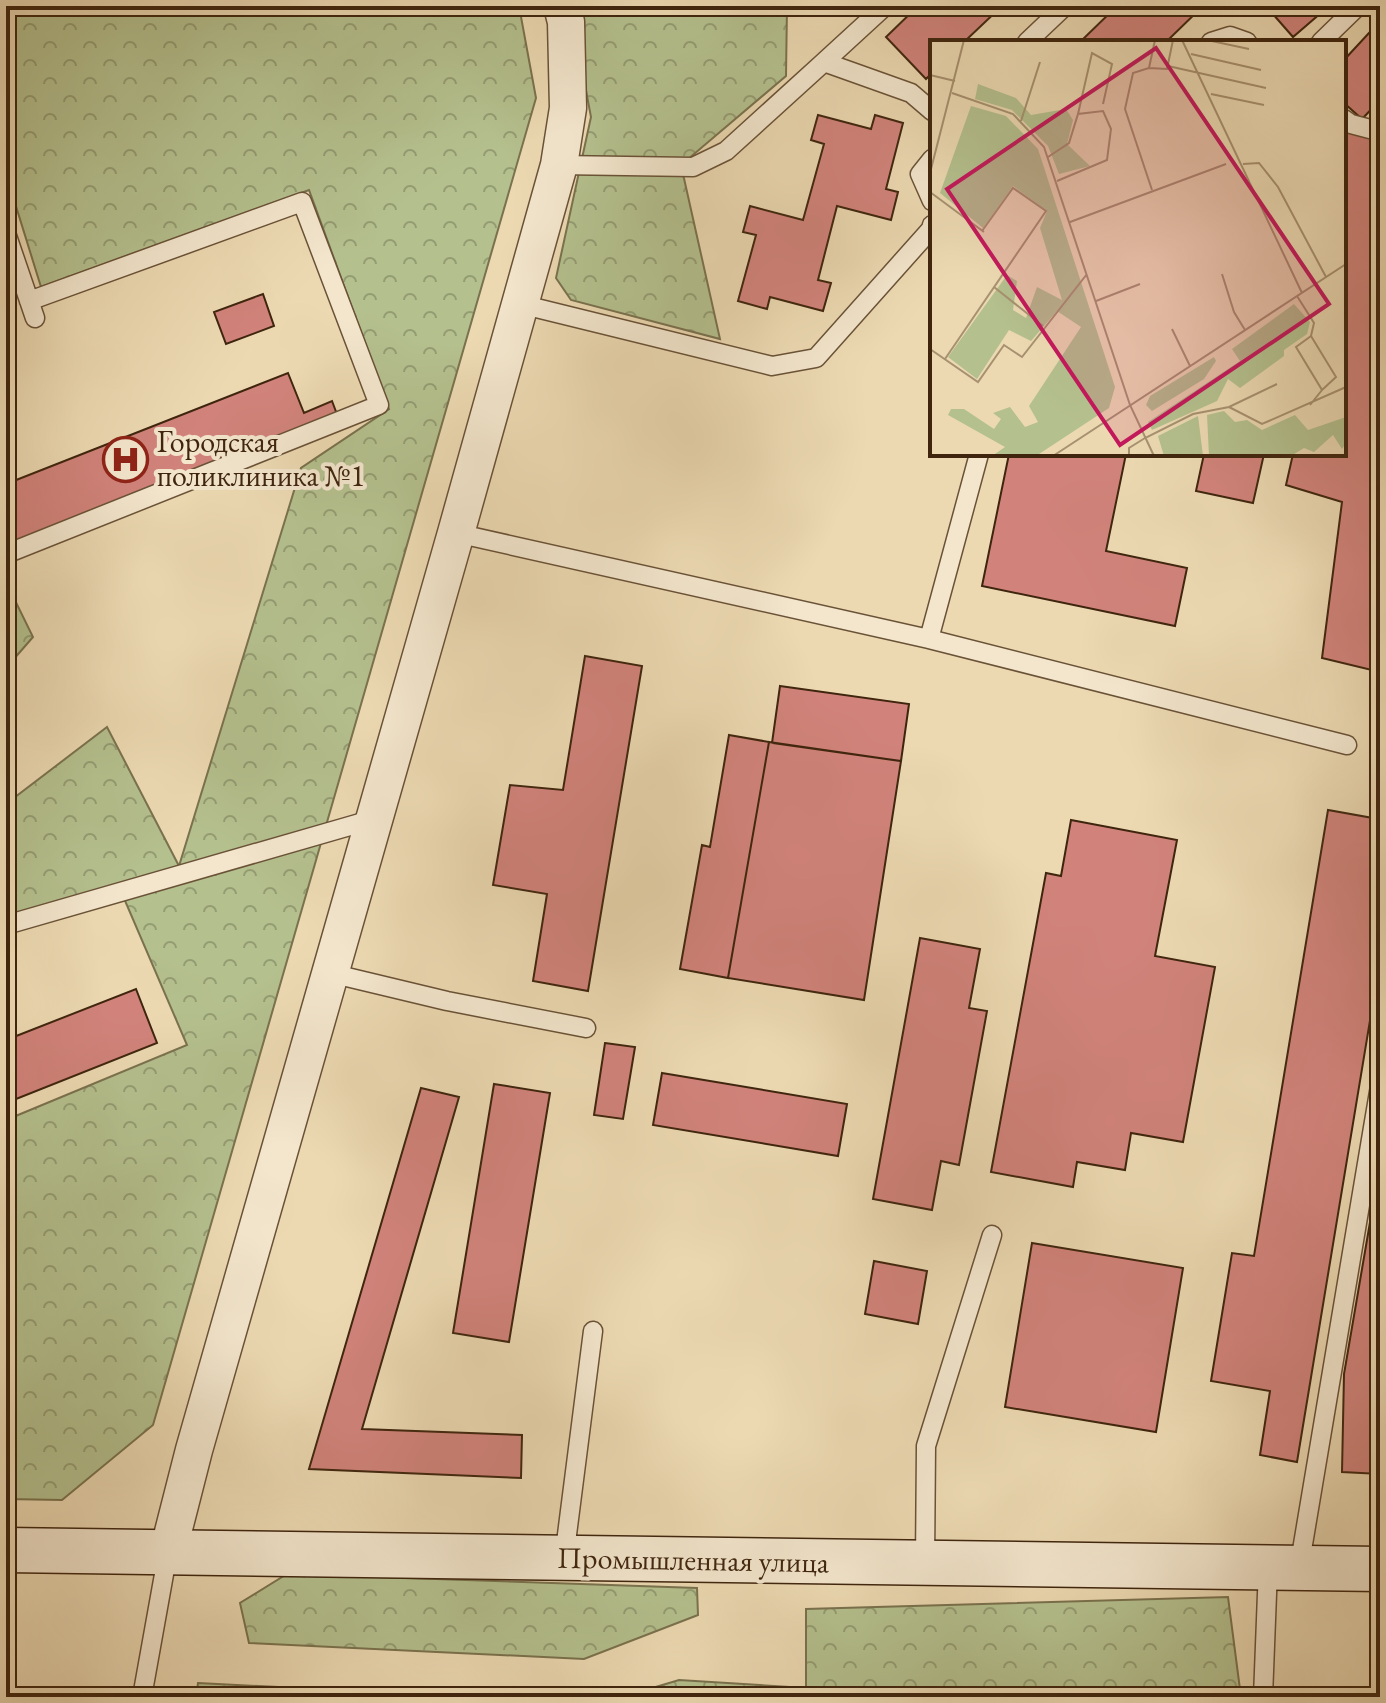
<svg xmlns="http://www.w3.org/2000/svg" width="1386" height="1703" font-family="'EB Garamond',serif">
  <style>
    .forest { fill: url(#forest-crowns); stroke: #7a724e; stroke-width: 2 }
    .building { fill: #d1837b; stroke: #3f250e; stroke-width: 2 }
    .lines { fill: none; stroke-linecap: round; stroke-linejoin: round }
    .lane-casing { stroke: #6a5237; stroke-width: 21 }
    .street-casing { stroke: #6a5237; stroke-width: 39 }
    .secondary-casing { stroke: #3f250e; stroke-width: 47 }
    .lane { stroke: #f3e6cd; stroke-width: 18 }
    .street { stroke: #f3e6cd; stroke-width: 36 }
    .secondary { stroke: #f3e6cd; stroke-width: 44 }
    .labels { text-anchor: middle; stroke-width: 8; stroke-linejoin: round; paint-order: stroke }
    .poi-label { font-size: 30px; fill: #3f250e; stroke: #f3e6cd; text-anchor: start }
    .street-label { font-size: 30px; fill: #3f250e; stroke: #f3e6cd }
    .inset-road { fill: none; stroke: #a79170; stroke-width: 2 }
    .view { fill: #c2185b; fill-opacity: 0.15; stroke: #c2185b; stroke-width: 4 }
    .inset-edge { fill: none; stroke: #3f250e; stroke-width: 4 }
  </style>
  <defs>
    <pattern id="forest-crowns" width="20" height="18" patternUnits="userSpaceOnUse" patternTransform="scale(2)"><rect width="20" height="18" fill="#b4c08e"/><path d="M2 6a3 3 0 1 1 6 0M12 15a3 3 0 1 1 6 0" fill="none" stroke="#949c72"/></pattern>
  </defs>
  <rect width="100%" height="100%" fill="#ecd9b2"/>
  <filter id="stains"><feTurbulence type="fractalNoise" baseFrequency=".0025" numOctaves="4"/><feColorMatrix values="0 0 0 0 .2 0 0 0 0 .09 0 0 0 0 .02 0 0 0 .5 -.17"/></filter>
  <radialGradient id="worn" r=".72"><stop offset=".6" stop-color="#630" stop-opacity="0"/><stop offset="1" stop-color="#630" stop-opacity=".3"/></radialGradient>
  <path class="forest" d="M6,6H519L536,98L153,1425L62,1500L6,1499V1120L187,1045L123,896L6,928V804L107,727L179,866L301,468L389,409L309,190L41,287L6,174Z
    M570,6H787L786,76L681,165L720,339L571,300L556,278L591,117Z
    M6,582L33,637L6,668Z
    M287,1574L697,1588L698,1615L584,1659L249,1643L240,1603Z
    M1228,1597L1241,1697H622L679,1680L806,1688V1609Z
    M198,1683L478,1697H196Z"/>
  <path class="building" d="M918,6H1002L964,42H932V73L926,79L886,37Z
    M1117,6H1203L1166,42H1080Z
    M1280,6H1329L1293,37L1272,13Z
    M1380,21V100L1362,119L1344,103V60Z
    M818,115L871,129L875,115L903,123L886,189L898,192L891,220L837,206L818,280L831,283L823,311L770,297L767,309L738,301L756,235L743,232L750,206L803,220L824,144L811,140Z
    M1344,129L1380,138V672L1322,658L1342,502L1286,485L1293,454H1344Z
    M263,294L274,326L226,344L214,312Z
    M288,373L304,413L332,401L338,417L6,547V484Z
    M1009,454H1126L1106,551L1187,568L1175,626L982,586Z
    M1204,454H1264L1253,503L1196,491Z
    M585,656L642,666L588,991L533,981L547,894L493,885L510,785L563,790Z
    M780,686L909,704L901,761L772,743Z
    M729,735L769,742L728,978L680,969L702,845L710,847Z
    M769,742L901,761L864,1000L728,978Z
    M1380,777V960L1297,1462L1260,1455L1270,1391L1211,1381L1232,1253L1254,1256L1328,810L1373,818Z
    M1071,820L1177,840L1155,956L1215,967L1183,1142L1131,1133L1125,1170L1077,1162L1073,1187L991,1172L1046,873L1061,876Z
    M920,938L980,949L969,1008L987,1011L959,1165L941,1161L932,1210L873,1199Z
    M136,989L157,1043L6,1103V1040Z
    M605,1043L635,1047L623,1119L594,1115Z
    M662,1073L847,1104L838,1156L653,1125Z
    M494,1084L550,1093L509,1342L453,1333Z
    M421,1088L459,1097L362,1429L522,1435L521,1478L309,1469Z
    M1380,1164V1474L1342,1472L1344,1374Z
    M1032,1243L1183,1268L1156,1432L1005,1407Z
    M874,1261L927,1271L918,1324L865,1314Z"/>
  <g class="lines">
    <defs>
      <path id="lane" d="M1027,42L1065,6
        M1211,42L1230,36L1247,42
        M1321,42L1358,6
        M824,62L885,6
        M1344,119L1351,124L1370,129L1380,125
        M932,159L920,174L932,201
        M559,165L693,167L726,151L824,62L911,93L932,111
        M6,233L35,318
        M520,304L772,366L816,358L931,229L932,225
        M456,533L929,639L1347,745
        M6,554L379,405L302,202L29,301
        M929,639L979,454
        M6,925L374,819
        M330,973L447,1001L586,1028
        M564,1558L593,1331
        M925,1563L926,1446L992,1235
        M1299,1568L1380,1086
        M142,1697L168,1552
        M1263,1697L1268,1568"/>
      <path id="street" d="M168,1552L194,1450L456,533L559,165L568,108L566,22L562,6"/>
      <path id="secondary" d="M6,1550L1380,1569"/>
    </defs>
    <use href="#lane" class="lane-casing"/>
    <use href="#street" class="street-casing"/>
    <use href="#secondary" class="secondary-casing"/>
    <use href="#lane" class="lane"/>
    <use href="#street" class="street"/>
    <use href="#secondary" class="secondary"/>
  </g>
  <defs>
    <symbol id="hospital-ring" viewBox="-11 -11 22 22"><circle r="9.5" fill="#f3e6cd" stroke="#8f2418" stroke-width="1.5"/><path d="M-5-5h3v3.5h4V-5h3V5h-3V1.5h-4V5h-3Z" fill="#8f2418"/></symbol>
  </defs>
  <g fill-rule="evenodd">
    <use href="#hospital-ring" x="100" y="434" width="51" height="51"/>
  </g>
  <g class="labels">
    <g class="poi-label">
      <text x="157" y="452">Городская<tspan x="157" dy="34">поликлиника №1</tspan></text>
    </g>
    <g class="street-label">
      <text transform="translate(693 1560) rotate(1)" y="10">Промышленная улица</text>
    </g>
  </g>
  <g transform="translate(930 40)">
    <rect width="416" height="416" fill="#ecd9b2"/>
    <path d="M48,44L86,58L101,75L136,69L143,80L137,104L160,126L129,134L118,106L82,70L45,59ZM41,66L76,76L108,109L185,347L179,368L106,416H62L75,407L18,375L21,369H34L64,389L71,379L63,373L80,367L95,387L108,382L99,366L151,287L127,271L101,301L79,290L47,339L18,317L77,235L87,241L83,270L96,278L107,247L132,260L110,188L117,171L83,146L53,188L10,153ZM364,264L380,282L377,294L354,310V316L310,348L298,339L287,361L222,390L218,382L310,321L302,309ZM284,317L286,321L274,339L222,371L216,365L220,356ZM294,371L305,382L317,380L332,390L365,375L378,390L416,377V403L412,409L403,395L384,412L374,408L361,416H279L277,375ZM268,376L273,416H234L228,396Z" fill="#b4c08e"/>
    <path class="inset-road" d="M252,0L372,253M277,0L319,9M261,14L331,30M238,26L336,48M219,28L237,29L243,0M0,35L25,41M22,53L83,74L114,107L200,365L224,416M281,54L334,65M148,74L162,13L182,24L173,64M91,81L110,22M118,117L139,103L148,74L173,71L181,89L177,120L127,141M313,124L329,123L348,147L396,237M0,133L34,0M222,150L195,69L203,33L219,28L225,0M0,152L54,192M140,182L296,124M292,234L304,272L315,290M64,247L113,286M367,256L384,283L381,296L366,307L392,350L380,365M166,261L210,244M242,289L260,326M381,296L406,337L392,350M0,309L48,342L74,305L92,317L157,234M15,319L116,171L83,148L52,191M299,367L332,384L416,347M123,416L416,224M199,416V408L215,398L263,374L299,367L347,344"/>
    <path class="view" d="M226,8L399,264L190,405L17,149Z"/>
    <rect width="416" height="416" class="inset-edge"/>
  </g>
  <rect width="1386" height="1703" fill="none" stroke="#ecd9b2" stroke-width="32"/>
  <rect x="8" y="8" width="1370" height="1687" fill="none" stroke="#3f250e" stroke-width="4"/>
  <rect x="16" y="16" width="1354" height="1671" fill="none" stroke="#3f250e" stroke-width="2"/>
  <rect width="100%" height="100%" filter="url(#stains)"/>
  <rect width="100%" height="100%" fill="url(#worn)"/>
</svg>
